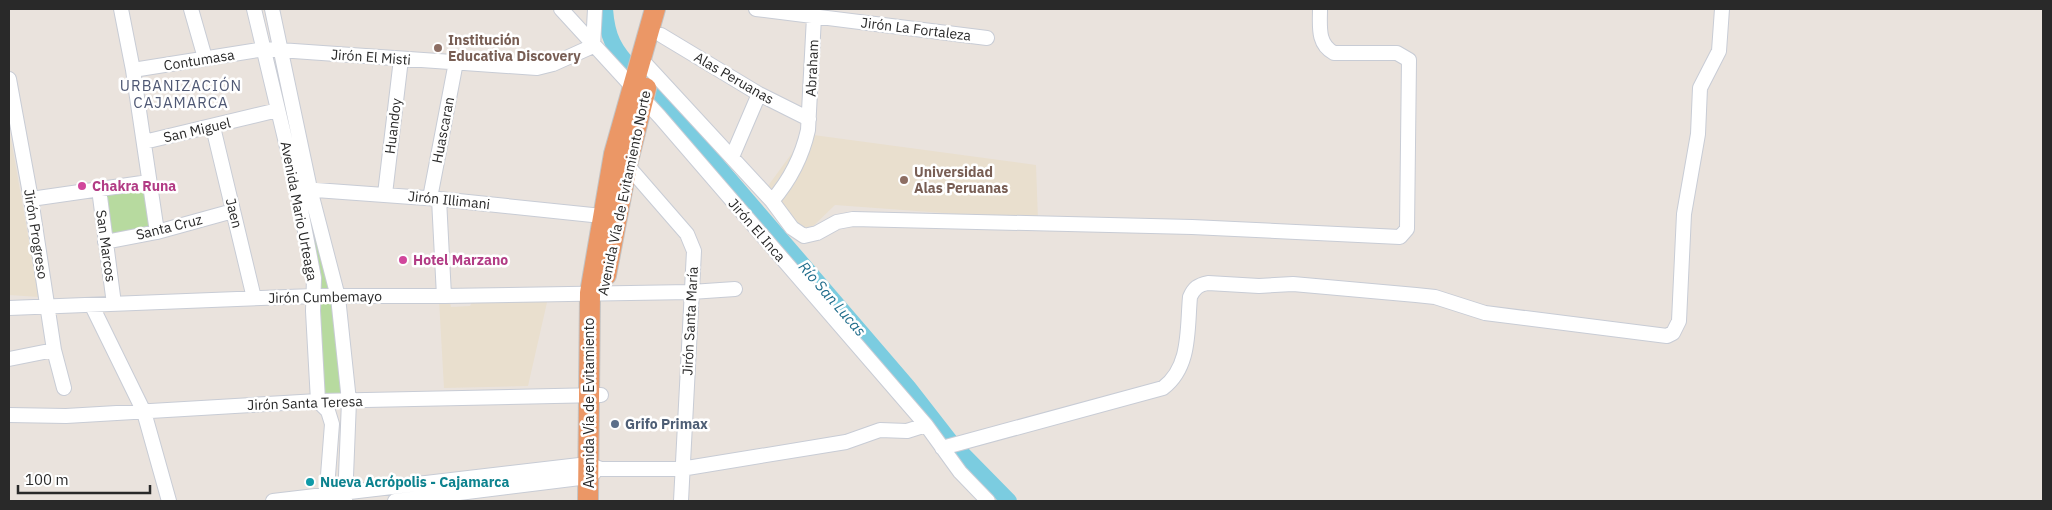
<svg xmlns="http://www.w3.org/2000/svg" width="2052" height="510" font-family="'IBM Plex Sans',sans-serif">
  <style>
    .education { fill: #e9dfce }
    .green { fill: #b7da9f }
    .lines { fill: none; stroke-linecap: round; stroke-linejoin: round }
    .river { stroke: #7bcce0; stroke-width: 16 }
    .minor-casing { stroke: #c8ccd5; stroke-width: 16 }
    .highway-casing { stroke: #c3c3c3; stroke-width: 22 }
    .minor { stroke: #fff; stroke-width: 14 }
    .highway { stroke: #eb9766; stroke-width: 20 }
    .education-dot { fill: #8d6e63; stroke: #fff; stroke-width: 2 }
    .hotel-dot { fill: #d1479c; stroke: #fff; stroke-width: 2 }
    .service-dot { fill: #5c6f8a; stroke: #fff; stroke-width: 2 }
    .culture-dot { fill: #0f9aa8; stroke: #fff; stroke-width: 2 }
    .labels { text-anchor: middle; stroke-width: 5; stroke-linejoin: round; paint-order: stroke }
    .street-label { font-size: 14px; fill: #292929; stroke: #fff }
    .education-label { font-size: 14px; font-weight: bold; fill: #785e54; stroke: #fff; text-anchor: start }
    .hotel-label { font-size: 14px; font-weight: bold; fill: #b23c85; stroke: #fff; text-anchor: start }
    .service-label { font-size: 14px; font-weight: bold; fill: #4e5e75; stroke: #fff; text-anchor: start }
    .culture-label { font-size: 14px; font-weight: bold; fill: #0d838f; stroke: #fff; text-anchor: start }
    .neighbourhood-label { font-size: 15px; letter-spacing: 1px; fill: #4f5874; stroke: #fff }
    .water-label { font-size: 15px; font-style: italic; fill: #1d6b8a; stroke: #fff }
  </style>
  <rect width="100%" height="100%" fill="#eae3dd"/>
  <path class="education" d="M9,128L39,297L9,295Z
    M806,134L1036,165L1038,220L835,205L803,236L762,194Z
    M548,298L528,386L444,388L439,300L450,302L451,307L470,306L472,302Z"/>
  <path class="green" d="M146,191L153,228L111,237L105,194Z
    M300,192H308L335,294L322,295Z
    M316,299L341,302L347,397L317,394Z"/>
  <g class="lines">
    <path class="river" d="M605,9C607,37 614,50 633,70
      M657,95L908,387L950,441L1009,501"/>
    <defs>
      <path id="minor" d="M121,9L133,70L157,232
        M191,9L205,58
        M254,9L297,189L314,278L313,311L318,401L328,411L332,424L326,501
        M272,9L310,189L338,297L349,401L345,501
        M561,9L660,117L926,425L960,472L988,501
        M756,9L987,38
        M661,35L759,94L809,119
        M593,46L595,9
        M640,58L772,201L792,228L804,236L817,233L837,222L853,219L1192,227L1400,237L1407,229L1409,60L1397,53H1334C1317,44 1320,26 1320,9
        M133,70L265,49L537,68L553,64L593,46
        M9,79L31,199L54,350L64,388
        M213,127L254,298
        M144,142L278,110
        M732,157L759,94
        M627,165L687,234L694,251L681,501
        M99,189L114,304
        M302,189L439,199L602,216
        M385,194L401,59
        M430,198L456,62
        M31,199L149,182
        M439,199L444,296
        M772,201C790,180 802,157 808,130L814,17
        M105,242L157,232L233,211
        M92,306L144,412L169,501
        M9,308L313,296H444L691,292L735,289
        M9,359L54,350
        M9,415L66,416L318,401L601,395
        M942,448L1163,388C1191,367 1187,329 1190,297C1194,288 1198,285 1208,283L1259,286L1293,284L1416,295L1435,297L1485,313L1667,336L1673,333L1679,321L1684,214L1698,134L1700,88L1719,51L1722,9
        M273,501L588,464L601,469H681L846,442L880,430L907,431L926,425
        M395,501L588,477L594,473"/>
      <path id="highway" d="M606,275L627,165L646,88
        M588,501L590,293L614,154L655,9"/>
    </defs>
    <use href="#minor" class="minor-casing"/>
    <use href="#highway" class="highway-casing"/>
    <use href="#minor" class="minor"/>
    <use href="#highway" class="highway"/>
  </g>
  <g class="education-dot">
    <circle cx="438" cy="48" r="5"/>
    <circle cx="904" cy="180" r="5"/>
  </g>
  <g class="hotel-dot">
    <circle cx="82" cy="186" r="5"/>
    <circle cx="403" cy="260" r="5"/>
  </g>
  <circle class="service-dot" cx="615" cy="424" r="5"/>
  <circle class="culture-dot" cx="310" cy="482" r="5"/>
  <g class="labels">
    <g class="street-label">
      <text transform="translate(916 29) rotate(7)" y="5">Jirón La Fortaleza</text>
      <text transform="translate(371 57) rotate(4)" y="5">Jirón El Misti</text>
      <text transform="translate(199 60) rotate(-9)" y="5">Contumasa</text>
      <text transform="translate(812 68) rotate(-87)" y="5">Abraham</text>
      <text transform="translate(734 78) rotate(30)" y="5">Alas Peruanas</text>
      <text transform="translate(393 126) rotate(-83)" y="5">Huandoy</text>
      <text transform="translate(197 130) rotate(-13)" y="5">San Miguel</text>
      <text transform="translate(443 130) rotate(-79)" y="5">Huascaran</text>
      <text transform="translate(624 193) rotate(-78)" y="5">Avenida Vía de Evitamiento Norte</text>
      <text transform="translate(449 200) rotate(6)" y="5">Jirón Illimani</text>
      <text transform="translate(299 211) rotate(79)" y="5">Avenida Mario Urteaga</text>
      <text transform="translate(234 213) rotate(76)" y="5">Jaen</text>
      <text transform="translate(169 227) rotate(-14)" y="5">Santa Cruz</text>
      <text transform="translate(757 230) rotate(49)" y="5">Jirón El Inca</text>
      <text transform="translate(36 234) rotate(81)" y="5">Jirón Progreso</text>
      <text transform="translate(106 246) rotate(82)" y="5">San Marcos</text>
      <text transform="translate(325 297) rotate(-1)" y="5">Jirón Cumbemayo</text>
      <text transform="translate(690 321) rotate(-87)" y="5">Jirón Santa María</text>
      <text transform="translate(305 403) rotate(-2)" y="5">Jirón Santa Teresa</text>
      <text transform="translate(589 403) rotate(-90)" y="5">Avenida Vía de Evitamiento</text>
    </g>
    <g class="education-label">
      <text x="448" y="45">Institución<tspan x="448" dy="16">Educativa Discovery</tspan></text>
      <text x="914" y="177">Universidad<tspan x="914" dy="16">Alas Peruanas</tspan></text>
    </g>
    <g class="hotel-label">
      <text x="92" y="191">Chakra Runa</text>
      <text x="413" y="265">Hotel Marzano</text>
    </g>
    <g class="service-label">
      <text x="625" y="429">Grifo Primax</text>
    </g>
    <g class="culture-label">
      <text x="320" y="487">Nueva Acrópolis - Cajamarca</text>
    </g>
    <g class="neighbourhood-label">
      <text x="181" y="91">URBANIZACIÓN<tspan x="181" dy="17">CAJAMARCA</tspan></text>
    </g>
    <g class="water-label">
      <text transform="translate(832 299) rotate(49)" y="5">Río San Lucas</text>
    </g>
  </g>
  <rect width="2052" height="510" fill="none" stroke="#292929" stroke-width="20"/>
  <path d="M18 485v8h132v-8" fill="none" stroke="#292929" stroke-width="2.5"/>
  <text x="25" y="485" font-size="15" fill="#292929" stroke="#ffffff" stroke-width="4" paint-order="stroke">100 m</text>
</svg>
